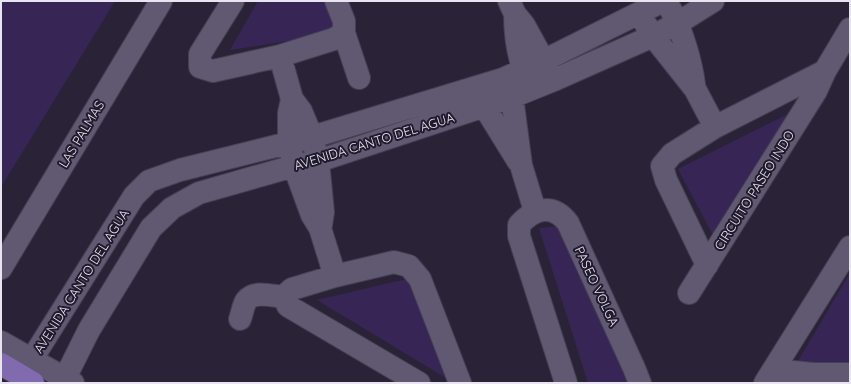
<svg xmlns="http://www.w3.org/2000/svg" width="851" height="384" font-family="Quicksand,sans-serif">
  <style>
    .green { fill: #372655 }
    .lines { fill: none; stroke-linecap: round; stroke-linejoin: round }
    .minor-casing { stroke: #454051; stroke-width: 24 }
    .major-casing { stroke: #454051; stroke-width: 24 }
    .minor { stroke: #605971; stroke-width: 22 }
    .major { stroke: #826aae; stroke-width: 22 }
    .labels { text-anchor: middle; stroke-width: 4; stroke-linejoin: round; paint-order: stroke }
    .street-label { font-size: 13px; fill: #e8e4f2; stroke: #201a2d }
  </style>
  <rect width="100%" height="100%" fill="#2a2337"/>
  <path class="green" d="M1,1H115L1,187Z
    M258,1H325L338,33L230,50Z
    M796,110L716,241L678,169Z
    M559,226L634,383H588L539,228Z
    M850,273V365L795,366Z
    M411,278L451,381L317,300Z"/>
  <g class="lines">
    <defs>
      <path id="minor" d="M233,1L200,54V67L213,71L280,56L334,39L344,33
        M336,1L344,21V33L359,78
        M509,1L515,14L524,25L551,74
        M671,10C682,31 691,61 694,84
        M515,14C515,38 519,62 529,83
        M646,25L653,36L695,89L715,127
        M280,56L292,99L301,111L312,137L318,161L323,212L321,225
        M479,94L484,106L518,161
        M512,97L521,165L535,211
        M292,99L289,113V143L294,166L312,215L320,228L335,276
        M707,265L666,180L662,166L672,154L715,127L825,71
        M1,268L161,1
        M689,293L816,91L825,71L850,29
        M283,297L292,289L335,276L394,262L409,266L420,279L460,383
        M283,297L288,306L419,383
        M240,319C242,314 243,306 246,301C254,290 272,296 283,297
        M1,342L73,383
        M32,359L134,196L149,181L180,170L312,137L503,79L545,60L663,1
        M774,370L813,374H850
        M65,378L89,330L151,228L172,208L199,193L294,166L318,161L512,97L554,80L653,36L678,23L713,1
        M566,383L519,236V225C534,208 553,203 568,223L634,368L640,383
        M765,383L850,247"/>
      <path id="major" d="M1,364L33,383"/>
    </defs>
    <use href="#minor" class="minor-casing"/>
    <use href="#major" class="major-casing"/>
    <use href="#minor" class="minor"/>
    <use href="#major" class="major"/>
  </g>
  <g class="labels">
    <g class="street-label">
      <text transform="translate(81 134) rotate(-59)" y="5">LAS PALMAS</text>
      <text transform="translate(374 141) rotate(-17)" y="5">AVENIDA CANTO DEL AGUA</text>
      <text transform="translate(754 190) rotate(-58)" y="5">CIRCUITO PASEO INDO</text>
      <text transform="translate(81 281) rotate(-58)" y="5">AVENIDA CANTO DEL AGUA</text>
      <text transform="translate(597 286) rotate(65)" y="5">PASEO VOLGA</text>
    </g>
  </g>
  <rect width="851" height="384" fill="none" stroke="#e8e4f2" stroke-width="4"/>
</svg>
